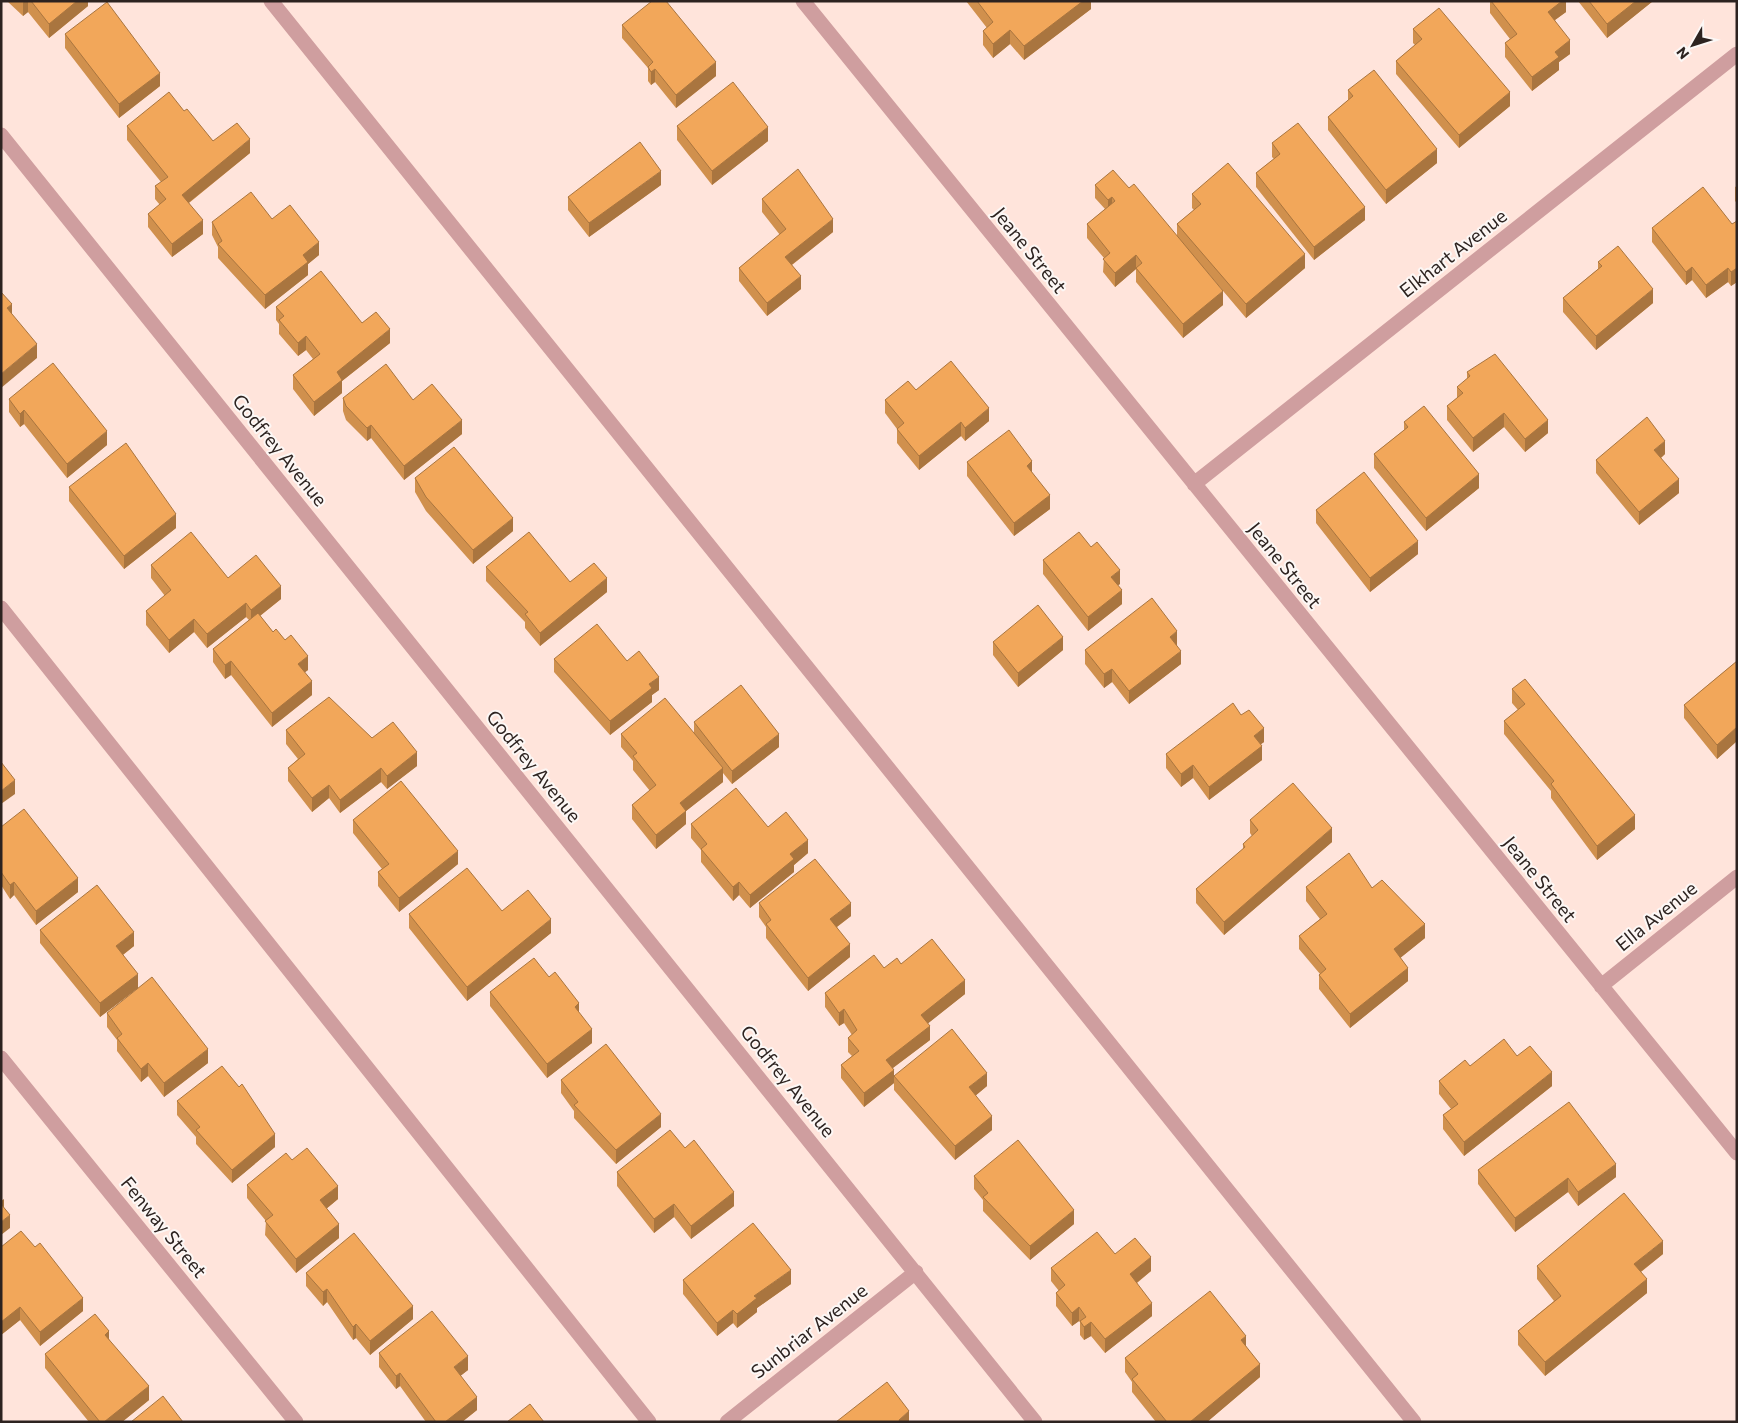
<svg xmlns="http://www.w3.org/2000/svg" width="1738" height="1423" font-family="Commissioner,sans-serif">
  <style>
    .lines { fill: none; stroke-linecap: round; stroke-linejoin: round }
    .minor { stroke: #cf9e9f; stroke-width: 15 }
    .wall { fill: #d0904d }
    .shaded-wall { fill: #a9753f }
    .building { fill: #f2a75a; stroke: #a9753f }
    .labels { text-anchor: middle; stroke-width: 4; stroke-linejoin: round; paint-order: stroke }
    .street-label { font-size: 19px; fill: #2d2320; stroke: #fcf7f5 }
  </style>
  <rect width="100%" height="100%" fill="#ffe4db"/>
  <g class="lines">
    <path class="minor" d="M271,1L1414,1422
      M803,1L1737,1153
      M1,135L1035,1422
      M1194,484L1737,54
      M1,608L649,1422
      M1601,986L1737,877
      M1,1058L296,1422
      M727,1422L916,1272"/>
  </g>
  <path class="wall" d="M7,1H88V6L49,38L28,12L23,16Z
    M966,1H1091V9L1024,60L1010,44L993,58L983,45V31L987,28Z
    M1490,1H1566V12L1555,20L1570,54L1559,62V70L1532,91L1505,57V43L1510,39L1490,13Z
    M1578,1H1653L1607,38Z
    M622,25L716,76L676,108L655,82L651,85L648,81V68L622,38Z
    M1413,29L1510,106L1459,148L1396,74V61L1415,45L1413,43Z
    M65,34L160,86L119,118L65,48Z
    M1348,90L1437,163L1386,204L1328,130V117L1348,100Z
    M184,111L213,141L250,153L189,203L203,234L172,257L148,227V214L160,205L155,199V186L161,182L127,140V126Z
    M677,126L768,141L712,185L677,140Z
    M1272,143L1365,220L1314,260L1256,187V173L1274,159L1272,157Z
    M661,185L589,237L568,210V197Z
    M1095,185L1129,188L1177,236V224L1194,210L1192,208V194L1305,268L1246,318L1201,265L1223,305L1183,338L1136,282V269L1115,287L1103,272L1104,258L1087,238V224L1105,209L1095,198Z
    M1737,186V203L1735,201V187Z
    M762,199L833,232L792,265L801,289L767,316L739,281V268L780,235L762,212Z
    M272,219L319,255L308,264V275L265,309L218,258V247L212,235V222Z
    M1737,221V282L1731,286L1728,282L1706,298L1692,280L1686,285L1652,242V228L1732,224Z
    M1598,262L1653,303L1596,350L1563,312V298L1598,269Z
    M276,307L362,323L390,343L342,381V393L314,416L293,389V375L313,359L306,350L298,356L279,334V324L276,320Z
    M1467,372L1548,433L1525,452L1504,427L1473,452L1447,420V406L1457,398V387L1467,380Z
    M916,390L989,421L965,441L961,436L919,470L897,443V429L885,413V400Z
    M343,398L413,400L462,434L404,480L371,438L367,441L346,420L343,411Z
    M9,399L107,445L67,478L24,424L20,427L9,412Z
    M1404,422L1479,488L1426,531L1374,468V454L1404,430Z
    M1665,454L1661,458L1679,493L1639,525L1596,473V460Z
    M967,462L1032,473L1050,509L1014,536L967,476Z
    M415,478L513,531L473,564L426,511L415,492Z
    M69,487L176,528L124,569L69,501Z
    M1316,510L1418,554L1370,592L1316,523Z
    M1043,560L1120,584L1118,585L1122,604L1088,631L1043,574Z
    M151,565L228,578L281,599L260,616L273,632L308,670L304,672L312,695L272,727L231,675L225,679L213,662V649L249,620L246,617L207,648L194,632L169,653L146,625V611L165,596L151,578Z
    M486,567L570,582L607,592L540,646L525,628V622L486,581Z
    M993,642L1063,650L1018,687L993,655Z
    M1176,645L1181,664L1129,704L1112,682L1104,688L1085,664V650L1177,645Z
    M554,659L627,661L659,690L652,695V702L610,735L554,672Z
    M1737,661V741L1717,759L1684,718V705Z
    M1512,689L1635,829L1597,860L1551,798V791L1504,734V721L1518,710L1512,703Z
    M1241,715L1264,742L1261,744L1262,760L1209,800L1193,778L1181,787L1166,768V754Z
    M694,722L779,747L732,784L723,773V782L686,811V824L656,849L632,819V805L650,791L633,770V761L621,747V734L694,733Z
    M286,730L372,738L417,766L387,789L381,782L340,813L329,798L312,812L288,781V768L298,759L286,744Z
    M353,820L458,864L399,912L378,886V872L382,869L353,833Z
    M1250,820L1332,842L1224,935L1196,903V889L1243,849V844L1252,836L1250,833Z
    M691,824L768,827L808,853L794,865V872L750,908L739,895L733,901L701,862V850L691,838Z
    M1,827L78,892L36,925L14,895L10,899L1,885Z
    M1306,887L1372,888L1425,938L1400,958L1408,981L1350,1028L1319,989V975L1320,974L1299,949V936L1320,919L1306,901Z
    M759,903L851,916L837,927L850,957L808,991L766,938V927L759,917Z
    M502,911L551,933L467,1001L409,928V914Z
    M40,930L134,946L123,955L138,988L100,1017L40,943Z
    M901,964L965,994L928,1023L930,1040L893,1068L894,1076L987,1086L975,1096L992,1130L955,1160L894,1090V1083L864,1107L841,1078V1065L852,1056L848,1052V1038L852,1035L844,1023L839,1026L825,1007V993L884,968Z
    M549,977L579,1013L592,1043L547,1078L490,1006V992Z
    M107,1013L208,1063L164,1097L148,1076L141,1082L117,1051V1040L107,1027Z
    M1517,1056L1552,1086L1464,1156L1443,1129V1115L1451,1109L1439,1094V1081L1470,1066Z
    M561,1080L661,1127L616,1164L574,1118V1111L561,1093Z
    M177,1101L275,1147L232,1183L196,1144V1137L177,1115Z
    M685,1148L734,1206L691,1239L674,1217L654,1233L617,1186V1172Z
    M292,1160L338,1199L326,1209L339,1238L296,1273L265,1235L266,1221L247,1198V1185Z
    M1478,1170L1616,1177L1578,1206L1568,1192L1515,1232L1478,1184Z
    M974,1176L1074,1224L1030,1260L983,1211V1200L974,1189Z
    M1,1247L83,1311L40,1346L20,1320L1,1335Z
    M1115,1254L1151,1271L1137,1283L1152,1316L1105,1353L1091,1336L1084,1340L1080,1335V1322L1079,1321L1072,1326L1056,1306V1293L1059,1291L1051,1281V1268Z
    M1663,1254L1641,1272L1647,1293L1545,1376L1518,1345V1331L1554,1301L1537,1279V1266Z
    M306,1273L413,1319L370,1355L356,1338L353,1340L327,1302L323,1306L306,1286Z
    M683,1280L791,1284L757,1308V1312L737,1328L733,1323L717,1336L683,1294Z
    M109,1339L149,1400L122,1422H89L45,1368V1354Z
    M1246,1346L1260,1377L1207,1422H1156L1132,1392V1382L1125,1372V1358Z
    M379,1353L468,1370L460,1376L477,1410L462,1422H426L400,1386L396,1389L379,1367Z"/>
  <path class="shaded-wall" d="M24,1H28V12L23,16V3Z
    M77,1H88V6L49,38V24Z
    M1083,1H1091V9L1024,60V46Z
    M1562,1H1566V12L1548,25V12Z
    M1636,1H1653L1607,38V24Z
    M1010,30V44L993,58V44Z
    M1570,40V54L1559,62V70L1532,91V77L1555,52Z
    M716,62V76L676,108V95Z
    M655,69V82L651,85V72Z
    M160,73V86L119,118V104Z
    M1510,92V106L1459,148V135Z
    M768,127V141L712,185V171Z
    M250,139V153L182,208V195Z
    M1437,149V163L1386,204V190Z
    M661,171V185L589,237V223Z
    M1112,197V211L1108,214V200Z
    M1365,207V220L1314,260V247Z
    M833,219V232L785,270V257Z
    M203,220V234L172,257V244Z
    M319,242V255L308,264V275L265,309V295L303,255Z
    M1305,254V268L1246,318V304Z
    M1136,255V269L1115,287V273Z
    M1692,267V280L1686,285V272Z
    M1728,268V282L1706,298V285Z
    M1737,268V282L1731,286V272Z
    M801,276V289L767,316V303Z
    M1653,289V303L1596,350V336Z
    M1223,291V305L1183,338V324Z
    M12,304V318L7,308Z
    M390,329V343L342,381V393L314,416V402L337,372Z
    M306,336V350L298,356V343Z
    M37,344V358L1,388V374Z
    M989,408V421L965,441V428Z
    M24,410V424L20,427V414Z
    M1504,413V427L1473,452V438Z
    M462,420V434L404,480V466Z
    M1548,420V433L1525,452V439Z
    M961,422V436L919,470V456Z
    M371,425V438L367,441V428Z
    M107,431V445L67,478V464Z
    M1665,441V454L1654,464V450Z
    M1032,461V475L1027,466Z
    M1479,474V488L1426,531V518Z
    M1679,479V493L1639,525V512Z
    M1050,495V509L1014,536V523Z
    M176,514V528L124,569V556Z
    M513,518V531L473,564V550Z
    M1418,541V554L1370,592V578Z
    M1120,570V584L1111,590V577Z
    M607,578V592L540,646V633Z
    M281,586V599L251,623V610Z
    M1122,590V604L1088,631V617Z
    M246,603V617L207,648V634Z
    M194,619V632L169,653V640Z
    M1177,631V645L1170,651V637Z
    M1063,637V650L1018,687V673Z
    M1181,651V664L1129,704V691Z
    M308,656V670L298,678V664Z
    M231,661V675L225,679V665Z
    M1112,669V682L1104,688V674Z
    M659,677V690L652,695V702L610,735V721L649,684Z
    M312,681V695L272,727V713Z
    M1737,727V741L1717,759V745Z
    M1264,728V742L1254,749V736Z
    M779,734V747L732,784V771Z
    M1262,746V760L1209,800V787Z
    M417,752V766L387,789V776Z
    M1193,765V778L1181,787V774Z
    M381,768V782L340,813V800Z
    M723,768V782L686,811V824L656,849V835L680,803Z
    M15,780V794L1,804V791Z
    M329,785V798L312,812V798Z
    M1635,815V829L1597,860V846Z
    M1332,828V842L1224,935V922Z
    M808,840V853L794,865V872L750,908V895L790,854Z
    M458,851V864L399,912V898Z
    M78,878V892L36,925V911Z
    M14,882V895L10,899V885Z
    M739,882V895L733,901V887Z
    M851,903V916L830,932V919Z
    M551,919V933L467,1001V987Z
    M1425,924V938L1394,963V949Z
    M134,932V946L116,960V946Z
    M850,944V957L808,991V978Z
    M1408,968V981L1350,1028V1014Z
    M138,974V988L100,1017V1003Z
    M965,980V994L921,1029V1015Z
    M579,1003V1017L575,1007Z
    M844,1009V1023L839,1026V1013Z
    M930,1026V1040L886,1073V1060Z
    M592,1029V1043L547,1078V1064Z
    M208,1049V1063L164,1097V1083Z
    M148,1063V1076L141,1082V1069Z
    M894,1070V1083L864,1107V1093Z
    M1552,1072V1086L1464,1156V1142Z
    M987,1073V1086L969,1101V1087Z
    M661,1114V1127L616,1164V1150Z
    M992,1116V1130L955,1160V1146Z
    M275,1134V1147L232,1183V1170Z
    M1616,1164V1177L1578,1206V1192Z
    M1568,1178V1192L1515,1232V1218Z
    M338,1186V1199L320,1214V1200Z
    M734,1192V1206L691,1239V1226Z
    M4,1199V1212L1,1214V1201Z
    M674,1204V1217L654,1233V1219Z
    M1074,1210V1224L1030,1260V1246Z
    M10,1215V1228L1,1235V1222Z
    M339,1224V1238L296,1273V1259Z
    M1663,1241V1254L1634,1277V1264Z
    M1151,1257V1271L1130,1288V1274Z
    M791,1270V1284L757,1308V1312L737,1328V1314L754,1296Z
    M1647,1279V1293L1545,1376V1362Z
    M327,1289V1302L323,1306V1292Z
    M83,1298V1311L40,1346V1332Z
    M1152,1303V1316L1105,1353V1339Z
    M413,1306V1319L370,1355V1341Z
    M20,1307V1320L1,1335V1322Z
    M1079,1307V1321L1072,1326V1313Z
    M733,1310V1323L717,1336V1323Z
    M1091,1322V1336L1084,1340V1327Z
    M356,1324V1338L353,1340V1327Z
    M109,1331V1345L105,1335Z
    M1246,1336V1350L1241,1340Z
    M468,1356V1370L454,1381V1367Z
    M1260,1364V1377L1207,1422H1190Z
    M400,1373V1386L396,1389V1376Z
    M149,1386V1400L122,1422H104Z
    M477,1397V1410L462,1422H445Z
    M909,1411V1422H899V1420Z"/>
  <path class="building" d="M31,1H77L49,24Z
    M652,1H666L716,62L676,95L655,69L651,72L648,67L653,62L622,25Z
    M977,1H1083L1024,46L1010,30L993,44L983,31L993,22Z
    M1491,1H1562L1548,12L1570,40L1555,52L1559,57L1532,77L1505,43L1517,34Z
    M1589,1H1636L1607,24Z
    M107,2L160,73L119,104L65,34Z
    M1439,8L1510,92L1459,135L1396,61L1422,39L1413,29Z
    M1374,70L1437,149L1386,190L1328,117L1353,96L1348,90Z
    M733,82L768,127L712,171L677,126Z
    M169,92L184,111L187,109L213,141L237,123L250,139L182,195L203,220L172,244L148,214L166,199L155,186L168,177L127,126Z
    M1298,123L1365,207L1314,247L1256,173L1280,154L1272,143Z
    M640,142L661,171L589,223L568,197Z
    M1228,163L1305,254L1246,304L1177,224L1201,204L1192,194Z
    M798,169L833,219L785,257L801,276L767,303L739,268L786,229L762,199Z
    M1113,170L1129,188L1134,184L1223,291L1183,324L1136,268L1142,263L1136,255L1115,273L1103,259L1110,253L1087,224L1115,201L1112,197L1108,200L1095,185Z
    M1703,187L1732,224L1737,221V268L1731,272L1728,268L1706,285L1692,267L1686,272L1652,228Z
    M251,192L272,219L290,205L319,242L303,255L308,262L265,295L218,244L222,241L212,222Z
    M1618,246L1653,289L1596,336L1563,298L1602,266L1598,262Z
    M321,271L362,323L376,312L390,329L337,372L342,380L314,402L293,375L320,354L306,336L298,343L279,320L284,316L276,307Z
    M1,292L12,304L7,308L37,344L1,374Z
    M1495,354L1548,420L1525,439L1504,413L1473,438L1447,406L1463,393L1457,387L1470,376L1467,372Z
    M951,361L989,408L965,428L961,422L919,456L897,429L904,423L885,400L908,381L916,390Z
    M53,363L107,431L67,464L24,410L20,414L9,399Z
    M386,364L413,400L432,384L462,420L404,466L371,425L367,428L346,406L343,398Z
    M1424,406L1479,474L1426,518L1374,454L1408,427L1404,422Z
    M1647,417L1665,441L1654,450L1679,479L1639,512L1596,460Z
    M1009,430L1032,461L1027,466L1050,495L1014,523L967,462Z
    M126,443L176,514L124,556L69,487Z
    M454,447L513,518L473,550L426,497L415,478Z
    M1364,472L1418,541L1370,578L1316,510Z
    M191,532L228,578L256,555L281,586L251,610L246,603L207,634L194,619L169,640L146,611L171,590L151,565Z
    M529,532L570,582L594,563L607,578L540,633L525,614L528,612L486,567Z
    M1079,532L1091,547L1097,542L1120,570L1111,577L1122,590L1088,617L1043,560Z
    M1152,598L1177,631L1170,637L1181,651L1129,691L1112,669L1104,674L1085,650Z
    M1038,605L1063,637L1018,673L993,642Z
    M258,613L273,632L276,629L285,640L291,635L308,656L298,664L312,681L272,713L231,661L225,665L213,649Z
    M597,624L627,661L639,651L659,677L649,684L652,688L610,721L554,659Z
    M1737,661V727L1717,745L1684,705Z
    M1525,679L1635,815L1597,846L1551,784L1554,781L1504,721L1525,704L1512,689Z
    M741,685L779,734L732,771L694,722Z
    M329,697L372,738L393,722L417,752L387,776L381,768L340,800L329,785L312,798L288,768L305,754L286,730Z
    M665,698L723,768L680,803L686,811L656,835L632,805L656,785L633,756L637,753L621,734Z
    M1233,703L1241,715L1249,710L1264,728L1254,736L1262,746L1209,787L1193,765L1181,774L1166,754Z
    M1,762L15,780L1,791Z
    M401,781L458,851L399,898L378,872L389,864L353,820Z
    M1293,783L1332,828L1224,922L1196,889L1245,847L1243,844L1258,830L1250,820Z
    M736,788L768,827L786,812L808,840L790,854L794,859L750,895L739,882L733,887L701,849L707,844L691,824Z
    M24,809L78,878L36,911L14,882L10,885L1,872V827Z
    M1349,853L1372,888L1382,880L1425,924L1394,949L1408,968L1350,1014L1319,975L1326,969L1299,936L1327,914L1306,887Z
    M815,859L851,903L830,919L850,944L808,978L766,924L771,920L759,903Z
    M467,868L502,911L528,890L551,919L467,987L409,914Z
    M97,885L134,932L116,946L138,974L100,1003L40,930Z
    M932,939L965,980L921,1015L930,1026L886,1060L894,1070L864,1093L841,1065L859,1051L848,1038L857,1030L844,1009L839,1013L825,993L874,955L884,968L897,958L901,964Z
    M534,958L549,977L555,972L579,1003L575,1007L592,1029L547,1064L490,992Z
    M152,977L208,1049L164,1083L148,1063L141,1069L117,1038L122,1034L107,1013Z
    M952,1029L987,1073L969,1087L992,1116L955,1146L894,1076Z
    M1504,1039L1517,1056L1530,1046L1552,1072L1464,1142L1443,1115L1458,1104L1439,1081L1465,1060L1470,1066Z
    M606,1044L661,1114L616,1150L574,1105L578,1102L561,1080Z
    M222,1066L239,1087L242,1084L275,1134L232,1170L196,1130L200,1127L177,1101Z
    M1569,1102L1616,1164L1578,1192L1568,1178L1515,1218L1478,1170Z
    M670,1130L685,1148L694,1140L734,1192L691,1226L674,1204L654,1219L617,1172Z
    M1018,1140L1074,1210L1030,1246L983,1197L988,1193L974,1176Z
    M307,1148L338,1186L320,1200L339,1224L296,1259L265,1221L273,1215L247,1185L286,1153L292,1160Z
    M1624,1193L1663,1241L1634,1264L1647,1279L1545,1362L1518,1331L1561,1296L1537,1266Z
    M1,1204L10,1215L1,1222Z
    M753,1223L791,1270L754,1296L757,1298L737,1314L733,1310L717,1323L683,1280Z
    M21,1231L35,1247L40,1243L83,1298L40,1332L20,1307L1,1322V1247Z
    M1097,1232L1115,1254L1135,1238L1151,1257L1130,1274L1152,1303L1105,1339L1091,1322L1084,1327L1080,1321L1086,1317L1079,1307L1072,1313L1056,1293L1065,1285L1051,1268Z
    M354,1233L413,1306L370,1341L356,1324L353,1327L327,1289L323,1292L306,1273Z
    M1210,1291L1246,1336L1241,1340L1260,1364L1190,1422H1167L1132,1379L1138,1374L1125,1358Z
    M432,1311L468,1356L454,1367L477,1397L445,1422H436L400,1373L396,1376L379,1353Z
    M95,1314L109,1331L105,1335L149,1386L104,1422H100L45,1354Z
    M887,1382L909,1411L899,1420L900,1422H836Z
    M163,1396L183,1422H131Z
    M530,1404L544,1422H507Z"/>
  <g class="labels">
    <g class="street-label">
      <text transform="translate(1030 250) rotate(51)" y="7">Jeane Street</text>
      <text transform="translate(1453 253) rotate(-38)" y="7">Elkhart Avenue</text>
      <text transform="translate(280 450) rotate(51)" y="7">Godfrey Avenue</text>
      <text transform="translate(1285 565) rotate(51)" y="7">Jeane Street</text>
      <text transform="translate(534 766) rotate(51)" y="7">Godfrey Avenue</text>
      <text transform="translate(1540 879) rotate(51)" y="7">Jeane Street</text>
      <text transform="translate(1656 916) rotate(-39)" y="7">Ella Avenue</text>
      <text transform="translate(788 1081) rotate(51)" y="7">Godfrey Avenue</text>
      <text transform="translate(164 1227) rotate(51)" y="7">Fenway Street</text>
      <text transform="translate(809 1331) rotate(-38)" y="7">Sunbriar Avenue</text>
    </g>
  </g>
  <rect width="1738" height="1423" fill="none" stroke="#2d2320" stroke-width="5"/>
  <g transform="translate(1693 45) rotate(231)" stroke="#fcf7f5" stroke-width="4" paint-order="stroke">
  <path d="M0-4L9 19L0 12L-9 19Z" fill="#2d2320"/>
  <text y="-8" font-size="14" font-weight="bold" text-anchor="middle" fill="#2d2320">N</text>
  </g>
</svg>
